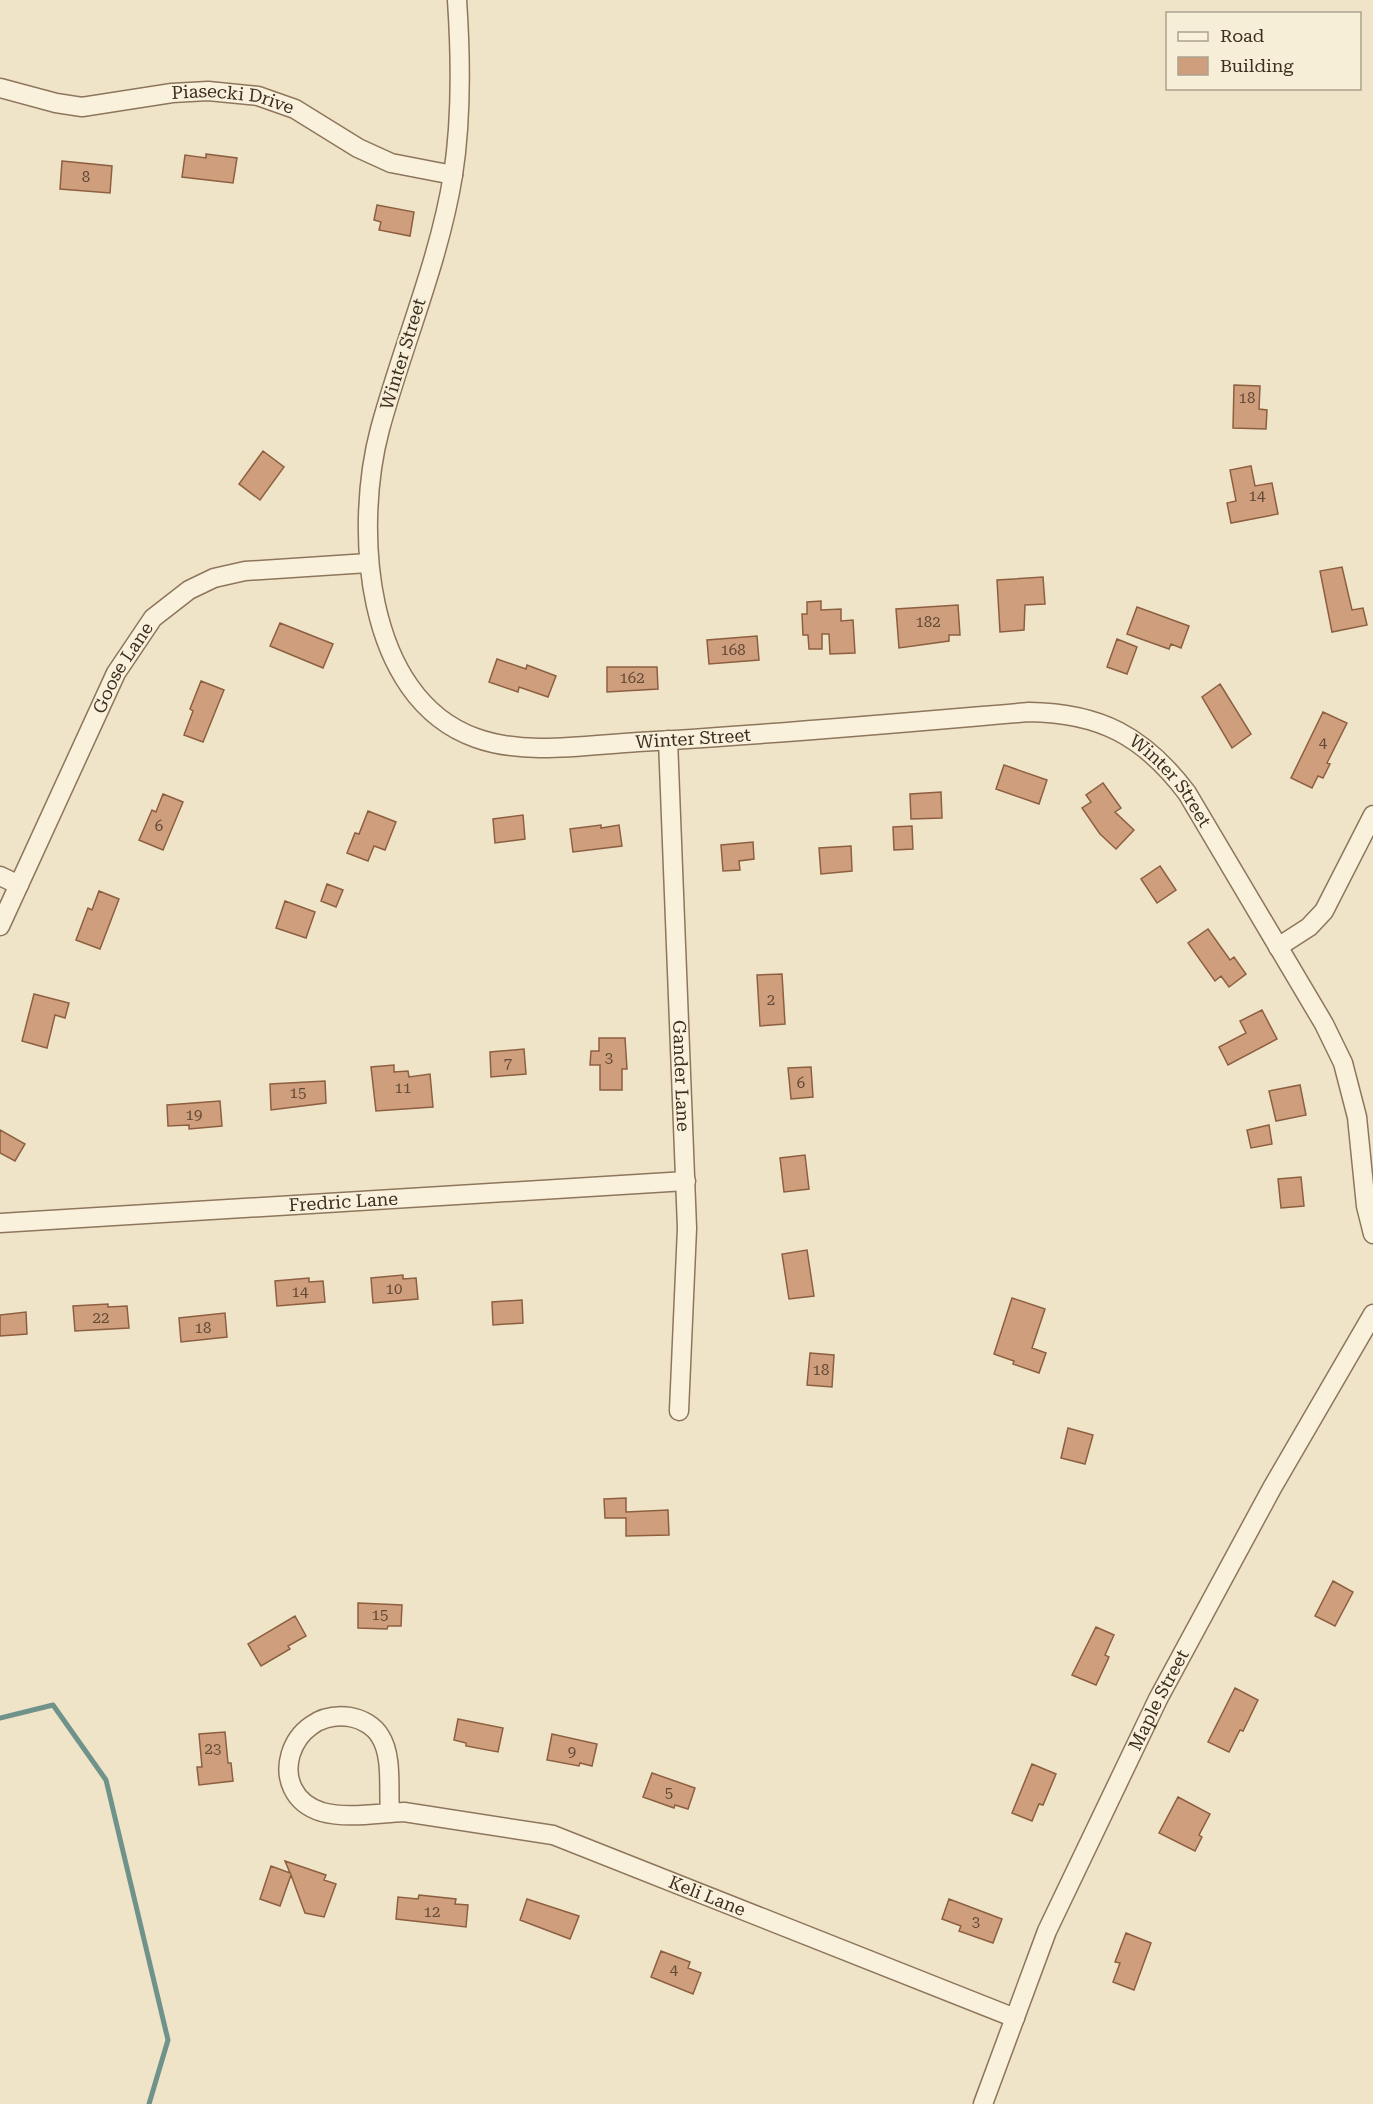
<svg xmlns="http://www.w3.org/2000/svg" width="1373" height="2104" font-family="'Roboto Serif',serif">
  <style>
    .lines { fill: none; stroke-linecap: round; stroke-linejoin: round }
    .stream { stroke: #6f938a; stroke-width: 5 }
    .building { fill: #cf9f7d; stroke: #8d5f41; stroke-width: 1.5 }
    .minor-casing { stroke: #8d765c; stroke-width: 21 }
    .minor { stroke: #faf1dc; stroke-width: 18 }
    .labels { text-anchor: middle; stroke-width: 4.5; stroke-linejoin: round; paint-order: stroke }
    .number-label { font-size: 15px; fill: #624a37 }
    .street-label { font-size: 18px; fill: #3d2e20; stroke: #f7eed8 }
  </style>
  <rect width="100%" height="100%" fill="#f0e4c8"/>
  <g class="lines">
    <path class="stream" d="M0,1718L53,1705L106,1780L168,2040L149,2104"/>
  </g>
  <path class="building" d="M206,154L237,158L233,183L182,177L185,155L206,158Z
    M62,161L112,166L110,193L60,189Z
    M377,205L414,212L410,236L379,230L381,222L374,220Z
    M1234,385L1260,386L1259,409L1267,410L1266,429L1233,428Z
    M263,451L284,467L260,500L239,484Z
    M1251,466L1255,486L1272,483L1278,514L1231,523L1227,503L1236,501L1230,470Z
    M1342,567L1352,610L1363,608L1367,625L1332,632L1320,571Z
    M1043,577L1045,604L1025,605L1024,630L1000,632L997,580Z
    M821,601V610L841,609V621L853,620L855,653L830,654L829,634H822V649H809L808,635H803L802,614H807V602Z
    M958,605L960,635H949V641L899,648L896,609Z
    M1137,607L1189,626L1181,648L1171,644L1169,649L1127,634Z
    M280,623L333,644L323,668L270,646Z
    M757,636L759,660L709,664L707,640Z
    M1117,639L1137,647L1127,674L1107,667Z
    M497,659L526,669L527,665L556,676L548,697L519,687L518,692L489,682Z
    M607,667H657L658,689L607,692Z
    M201,681L224,690L203,742L184,735L193,711L190,709Z
    M1220,684L1251,734L1232,748L1202,697Z
    M1323,712L1347,723L1327,763L1330,764L1323,778L1318,776L1312,788L1291,778Z
    M1004,765L1047,780L1039,804L996,789Z
    M1103,783L1121,808L1115,812L1134,830L1116,849L1100,834L1082,808L1091,802L1086,795Z
    M941,792L942,818L911,819L910,794Z
    M163,794L183,802L163,850L139,840L152,810L156,812Z
    M368,811L396,822L385,850L374,846L368,861L347,853L355,833L359,834Z
    M523,815L525,839L495,843L493,819Z
    M601,825V828L619,825L622,846L573,852L570,829Z
    M912,826L913,849L894,850L893,827Z
    M753,842L754,859L739,861L740,870L723,871L721,845Z
    M851,846L852,871L821,874L819,848Z
    M1160,866L1176,890L1157,903L1141,879Z
    M327,884L343,890L336,907L321,901Z
    M99,891L119,899L100,949L76,940L88,908L92,910Z
    M285,901L315,912L306,938L276,928Z
    M1208,929L1230,960L1234,957L1246,974L1229,987L1221,976L1215,981L1188,943Z
    M782,974L785,1024L760,1026L757,975Z
    M34,994L69,1003L65,1018L55,1015L47,1048L22,1041Z
    M1262,1010L1277,1039L1228,1065L1219,1047L1246,1033L1240,1021Z
    M599,1038H625L627,1069H622V1090H600V1065H590L591,1051H599Z
    M524,1049L526,1074L491,1077L490,1052Z
    M394,1065V1072L408,1071L409,1077L430,1074L433,1107L376,1111L371,1067Z
    M811,1067L813,1097L791,1099L788,1068Z
    M325,1081L326,1103L271,1110L270,1084Z
    M1300,1085L1306,1115L1276,1121L1269,1091Z
    M220,1101L222,1126L189,1129V1125L168,1126L167,1105Z
    M1269,1125L1272,1144L1251,1148L1247,1130Z
    M0,1130L25,1144L15,1161L0,1153Z
    M805,1155L809,1189L784,1192L780,1158Z
    M1301,1177L1304,1206L1281,1208L1278,1179Z
    M807,1250L814,1296L789,1299L782,1254Z
    M403,1275V1279L416,1278L418,1299L373,1303L371,1278Z
    M309,1278V1282L323,1281L325,1302L277,1306L275,1281Z
    M1012,1298L1045,1309L1032,1348L1046,1353L1039,1373L1013,1364L1014,1361L994,1354Z
    M522,1300L523,1323L493,1325L492,1302Z
    M108,1304V1307L127,1306L129,1328L75,1331L73,1306Z
    M26,1312L27,1334L0,1336V1315Z
    M225,1313L227,1337L181,1342L179,1318Z
    M810,1353L834,1355L832,1387L807,1385Z
    M1068,1428L1093,1435L1085,1464L1061,1458Z
    M626,1498V1512L668,1510L669,1535L626,1536V1518H605L604,1499Z
    M1333,1581L1353,1592L1335,1626L1315,1616Z
    M358,1603L402,1605L401,1626H388L387,1629L358,1628Z
    M295,1616L306,1636L288,1646L290,1649L261,1666L248,1644Z
    M1096,1627L1114,1635L1105,1655L1109,1657L1096,1685L1072,1675Z
    M1235,1688L1258,1700L1243,1731L1240,1730L1229,1752L1208,1742Z
    M458,1719L503,1728L498,1752L466,1746V1743L454,1740Z
    M225,1732L228,1763H231L233,1781L199,1785L197,1767H202L199,1734Z
    M552,1734L597,1744L592,1766L580,1763L579,1766L547,1760Z
    M1032,1764L1056,1774L1043,1805L1039,1804L1032,1821L1012,1813Z
    M652,1773L695,1788L688,1809L675,1805L674,1808L643,1797Z
    M1178,1797L1210,1814L1199,1835L1202,1837L1195,1851L1159,1833Z
    M285,1861L326,1875L324,1880L336,1884L324,1917L305,1913L291,1875L280,1906L260,1899L271,1866L290,1873Z
    M419,1895L456,1899L455,1904L468,1905L466,1927L396,1919L398,1897L418,1899Z
    M527,1899L579,1916L570,1939L520,1920Z
    M949,1899L1002,1919L993,1943L959,1931L961,1926L942,1919Z
    M1126,1933L1151,1943L1134,1990L1113,1982L1120,1963L1115,1962Z
    M661,1951L690,1962L688,1968L701,1973L693,1994L651,1977Z"/>
  <g class="lines">
    <defs>
      <g id="minor">
        <path id="s1" d="M457,0C461,59 462,117 453,175C439,262 403,344 380,429C354,526 363,698 476,738C526,756 586,745 638,742C768,735 899,723 1029,712C1100,713 1144,736 1187,793L1324,1024L1343,1063L1357,1117L1366,1206L1373,1234"/>
        <path id="s2" d="M0,88L56,103L82,107L172,93L208,91L258,96L295,109L358,148L391,163L453,175"/>
        <path id="s3" d="M668,740L687,1228L679,1411"/>
        <path d="M0,876L19,885"/>
        <path id="s4" d="M0,926L116,673L153,618L189,590L214,578L245,571L368,563"/>
        <path d="M1278,947L1309,927L1324,911L1373,815"/>
        <path id="s5" d="M0,1223L686,1181"/>
        <path id="s6" d="M390,1812C388,1789 393,1756 380,1736C374,1726 362,1719 350,1717C288,1708 263,1794 322,1812C347,1819 379,1813 404,1812L553,1835L1015,2018"/>
        <path id="s7" d="M983,2104L1047,1931L1158,1699L1272,1488L1373,1314"/>
      </g>
    </defs>
    <use href="#minor" class="minor-casing"/>
    <use href="#minor" class="minor"/>
  </g>
  <g class="labels">
    <g class="number-label">
      <text x="86" y="182">8</text>
      <text x="1247" y="403">18</text>
      <text x="1257" y="501">14</text>
      <text x="928" y="627">182</text>
      <text x="733" y="655">168</text>
      <text x="632" y="683">162</text>
      <text x="1323" y="748">4</text>
      <text x="159" y="831">6</text>
      <text x="771" y="1005">2</text>
      <text x="609" y="1063">3</text>
      <text x="508" y="1068">7</text>
      <text x="801" y="1088">6</text>
      <text x="403" y="1093">11</text>
      <text x="298" y="1098">15</text>
      <text x="194" y="1120">19</text>
      <text x="394" y="1294">10</text>
      <text x="300" y="1297">14</text>
      <text x="101" y="1323">22</text>
      <text x="203" y="1333">18</text>
      <text x="821" y="1375">18</text>
      <text x="380" y="1620">15</text>
      <text x="213" y="1754">23</text>
      <text x="572" y="1757">9</text>
      <text x="669" y="1798">5</text>
      <text x="432" y="1917">12</text>
      <text x="976" y="1927">3</text>
      <text x="674" y="1975">4</text>
    </g>
    <g class="street-label">
      <text dy="6" stroke="none"><textPath href="#s2" startOffset="237">Piasecki Drive</textPath></text>
      <text transform="translate(403 354) rotate(-73)" y="6">Winter Street</text>
      <text dy="6" stroke="none"><textPath href="#s4" startOffset="286">Goose Lane</textPath></text>
      <text dy="6" stroke="none"><textPath href="#s1" startOffset="1010">Winter Street</textPath></text>
      <text dy="6" stroke="none"><textPath href="#s1" startOffset="1512">Winter Street</textPath></text>
      <text dy="6" stroke="none"><textPath href="#s3" startOffset="336">Gander Lane</textPath></text>
      <text dy="6" stroke="none"><textPath href="#s5" startOffset="344">Fredric Lane</textPath></text>
      <text dy="6" stroke="none"><textPath href="#s7" startOffset="441">Maple Street</textPath></text>
      <text dy="6" stroke="none"><textPath href="#s6" startOffset="663">Keli Lane</textPath></text>
    </g>
  </g>
  <rect x="1166" y="12" width="195" height="78" fill="#f7eed8" stroke="#ada18e" stroke-width="1.5"/>
  <rect x="1178" y="32" width="30" height="9" fill="#faf1dc" stroke="#ada18e" stroke-width="1.5"/>
  <text x="1220" y="42" font-size="18" fill="#3d2e20">Road</text>
  <rect x="1178" y="57" width="30" height="18" fill="#cf9f7d" stroke="#ada18e" stroke-width="1.5"/>
  <text x="1220" y="72" font-size="18" fill="#3d2e20">Building</text>
</svg>
